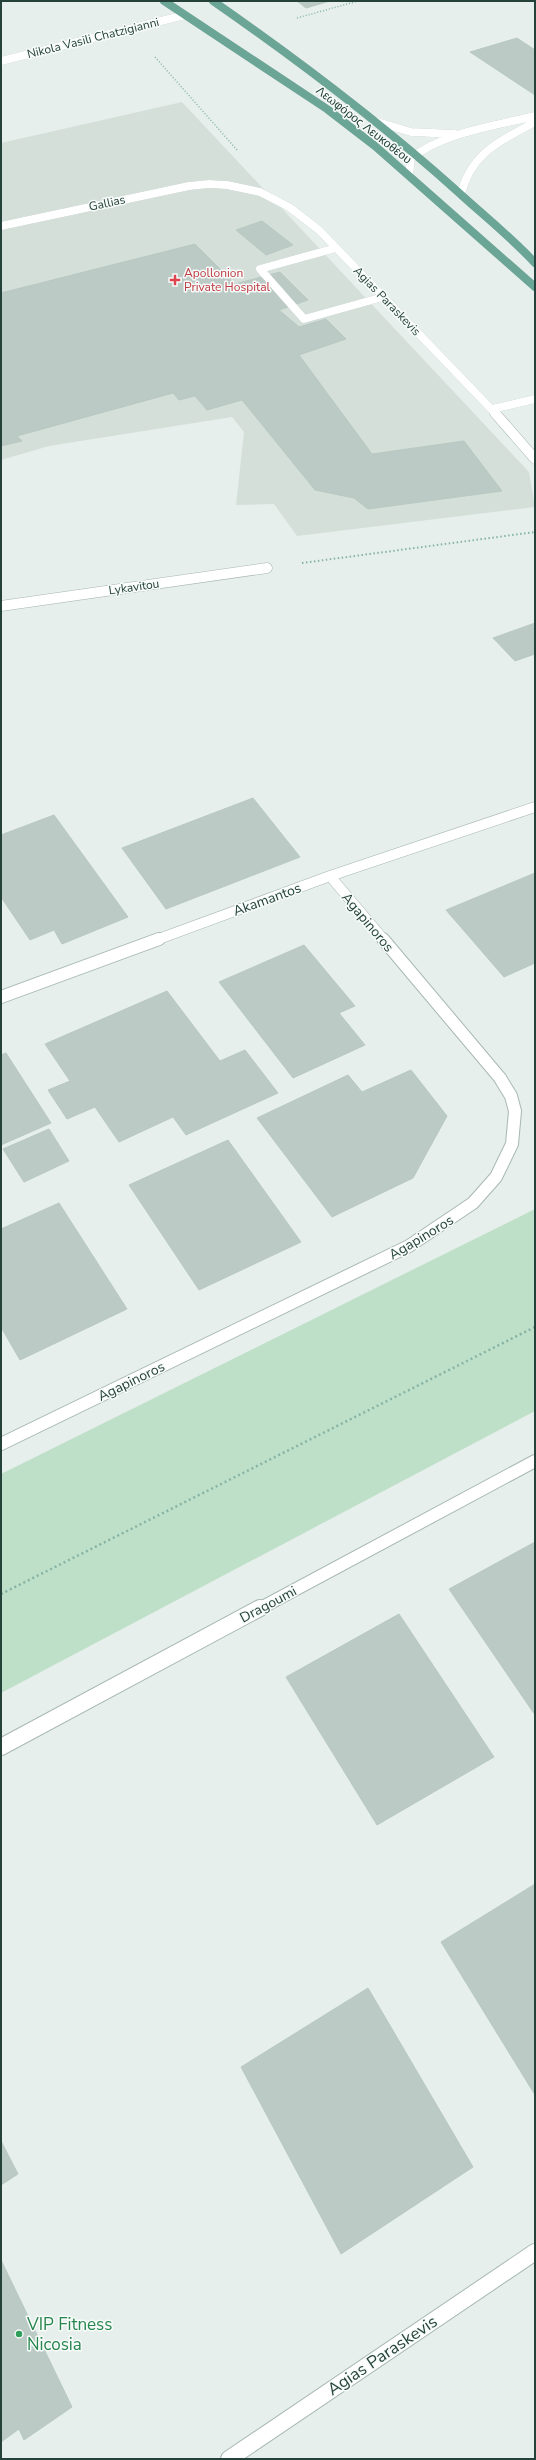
<svg xmlns="http://www.w3.org/2000/svg" width="536" height="2460" font-family="'Nunito Sans',sans-serif">
  <style>
    .built { fill: #d4dfda }
    .green { fill: #bfe0c8 }
    .building { fill: #bbcac4; stroke: #b8c9c2 }
    .lines { fill: none; stroke-linecap: round; stroke-linejoin: round }
    .minor-far3-casing { stroke: #a8b8b2; stroke-width: 8 }
    .minor-far2-casing { stroke: #a8b8b2; stroke-width: 11 }
    .minor-far1-casing { stroke: #a8b8b2; stroke-width: 14 }
    .minor-casing { stroke: #a8b8b2; stroke-width: 18 }
    .major-casing { stroke: #c2cac8; stroke-width: 8 }
    .path-far2 { stroke: #86b3a5; stroke-width: 1.5; stroke-dasharray: 1 2; stroke-linecap: butt }
    .path-far1 { stroke: #86b3a5; stroke-width: 2; stroke-dasharray: 1.5 2.5; stroke-linecap: butt }
    .path { stroke: #86b3a5; stroke-width: 2.5; stroke-dasharray: 2 3; stroke-linecap: butt }
    .minor-far3 { stroke: #fff; stroke-width: 8 }
    .minor-far2 { stroke: #fff; stroke-width: 10 }
    .minor-far1 { stroke: #fff; stroke-width: 12 }
    .minor { stroke: #fff; stroke-width: 16 }
    .major { stroke: #6aa596; stroke-width: 8 }
    .health-dot { fill: #e0444e; stroke: #f7fbf9; stroke-width: 1.5 }
    .leisure-dot { fill: #2e9e5b; stroke: #f7fbf9; stroke-width: 1.5 }
    .labels { text-anchor: middle; stroke-width: 3; stroke-linejoin: round; paint-order: stroke }
    .far-street-label { font-size: 12px; fill: #24423a; stroke: #f7fbf9 }
    .far-health-label { font-size: 12px; fill: #be3a42; stroke: #f7fbf9; text-anchor: start }
    .street-label { font-size: 14px; fill: #24423a; stroke: #f7fbf9 }
    .near-leisure-label { font-size: 17px; fill: #27864d; stroke: #f7fbf9; text-anchor: start }
    .near-street-label { font-size: 17px; fill: #24423a; stroke: #f7fbf9 }
  </style>
  <rect width="100%" height="100%" fill="#e6efeb"/>
  <path class="built" d="M182,102L529,472L535,507L297,536L274,504L236,505L244,432L232,417L49,446L1,460V143Z"/>
  <path class="green" d="M535,1209V1411L1,1693V1474Z"/>
  <path class="building" d="M297,1H330L306,8Z
    M517,38L535,50V95L470,52Z
    M262,221L293,245L266,255L236,230Z
    M195,244L235,284L280,272L308,300L279,310L299,327L326,319L346,339L299,355L372,454L464,441L502,491L368,509L354,498L315,490L242,400L207,410L195,396L179,400L173,393L17,436L22,441L1,446V293Z
    M535,623V654L515,661L493,638Z
    M253,798L300,857L166,909L122,848Z
    M54,815L128,917L62,944L54,930L30,940L1,897V835Z
    M535,873V963L504,977L446,910Z
    M304,945L355,1006L339,1013L365,1045L293,1078L219,982Z
    M167,991L220,1061L245,1050L278,1093L186,1135L173,1117L119,1142L95,1107L67,1119L48,1090L70,1081L45,1044Z
    M6,1053L51,1123L1,1145V1055Z
    M411,1070L447,1116L413,1178L332,1217L257,1118L348,1075L362,1092Z
    M49,1129L69,1161L24,1182L3,1149Z
    M228,1140L301,1242L199,1290L129,1185Z
    M59,1203L127,1309L20,1360L1,1327V1229Z
    M535,1542V1715L449,1589Z
    M399,1614L494,1757L377,1825L286,1677Z
    M535,1884V2095L441,1942Z
    M368,1988L473,2167L341,2254L241,2067Z
    M1,2141L18,2174L1,2185Z
    M1,2260L72,2407L24,2440L19,2429L1,2442Z"/>
  <g class="lines">
    <defs>
      <path id="minor-far3" d="M1,61L185,15
        M378,122L411,132L455,134
        M409,176L411,158C446,132 493,126 535,116
        M461,194C471,153 500,141 535,122
        M1,226L189,186L209,184L227,185L260,192L289,207L319,230L496,414
        M336,248L260,269L304,319L383,297
        M492,409L535,399"/>
      <path id="minor-far2" d="M495,413L535,459
        M1,606L267,568
        M330,876L384,940
        M156,940L330,876L535,807"/>
      <path id="minor-far1" d="M1,997L159,939
        M1,1444L409,1246L473,1203L496,1177L512,1144L515,1111L511,1096L500,1078L383,939
        M259,1609L535,1461"/>
      <path id="minor" d="M1,1747L260,1608
        M229,2459L535,2252"/>
      <path id="major" d="M164,1L327,109L375,146L535,287
        M213,1C298,60 380,122 457,191C483,215 511,237 535,263"/>
    </defs>
    <use href="#minor-far3" class="minor-far3-casing"/>
    <use href="#minor-far2" class="minor-far2-casing"/>
    <use href="#minor-far1" class="minor-far1-casing"/>
    <use href="#minor" class="minor-casing"/>
    <use href="#major" class="major-casing"/>
    <path class="path-far2" d="M297,18L358,1
      M155,57L238,151"/>
    <path class="path-far1" d="M302,563L535,532"/>
    <path class="path" d="M1,1594L535,1327"/>
    <use href="#minor-far3" class="minor-far3"/>
    <use href="#minor-far2" class="minor-far2"/>
    <use href="#minor-far1" class="minor-far1"/>
    <use href="#minor" class="minor"/>
    <use href="#major" class="major"/>
  </g>
  <path class="health-dot" d="M173 274h4v4h4v4h-4v4h-4v-4h-4v-4h4z"/>
  <circle class="leisure-dot" cx="19" cy="2334" r="4"/>
  <g class="labels">
    <g class="far-street-label">
      <text transform="translate(93 38) rotate(-14)" y="4">Nikola Vasili Chatzigianni</text>
      <text transform="translate(364 125) rotate(38)" y="4">Λεωφόρος Λευκοθέου</text>
      <text transform="translate(107 203) rotate(-12)" y="4">Gallias</text>
      <text transform="translate(387 301) rotate(46)" y="4">Agias Paraskevis</text>
      <text transform="translate(134 587) rotate(-8)" y="4">Lykavitou</text>
    </g>
    <g class="far-health-label">
      <text x="184" y="277">Apollonion<tspan x="184" dy="14">Private Hospital</tspan></text>
    </g>
    <g class="street-label">
      <text transform="translate(267 899) rotate(-20)" y="5">Akamantos</text>
      <text transform="translate(368 922) rotate(50)" y="5">Agapinoros</text>
      <text transform="translate(421 1237) rotate(-31)" y="5">Agapinoros</text>
      <text transform="translate(131 1381) rotate(-26)" y="5">Agapinoros</text>
      <text transform="translate(268 1604) rotate(-28)" y="5">Dragoumi</text>
    </g>
    <g class="near-leisure-label">
      <text x="27" y="2330">VIP Fitness<tspan x="27" dy="20">Nicosia</tspan></text>
    </g>
    <g class="near-street-label">
      <text transform="translate(382 2355) rotate(-34)" y="6">Agias Paraskevis</text>
    </g>
  </g>
  <rect width="536" height="2460" fill="none" stroke="#24423a" stroke-width="4"/>
</svg>
